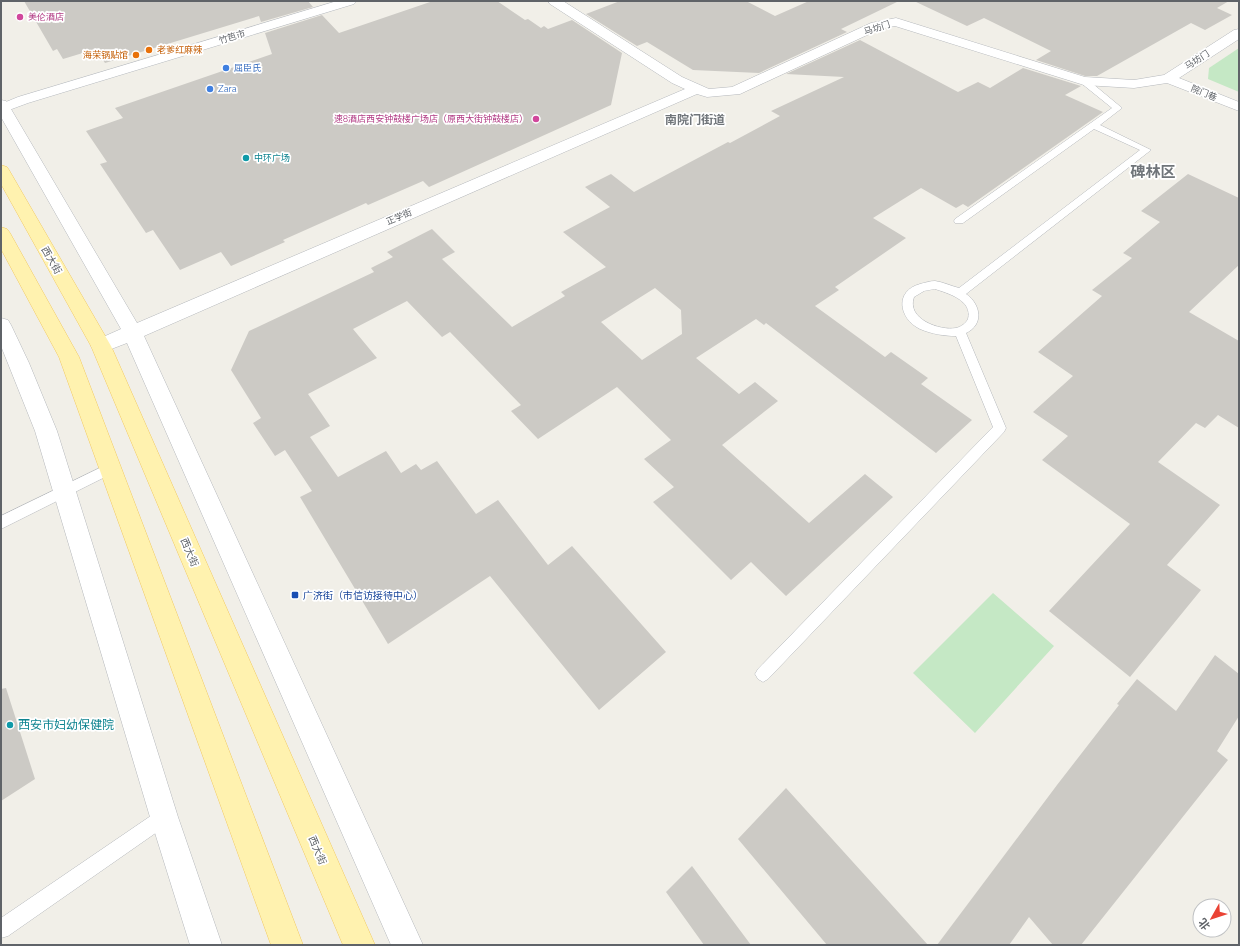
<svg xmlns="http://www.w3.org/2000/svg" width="1240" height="946" font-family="Raleway,'Noto Sans SC',sans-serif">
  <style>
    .green { fill: #c5e8c5 }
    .building { fill: #cccac5; fill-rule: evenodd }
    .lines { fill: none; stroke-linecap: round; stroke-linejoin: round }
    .lane-casing { stroke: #b5b8bc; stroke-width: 1 }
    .street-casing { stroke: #b5b8bc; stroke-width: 1 }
    .secondary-casing { stroke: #b6babf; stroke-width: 1 }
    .primary-casing { stroke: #f2c960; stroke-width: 1 }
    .lane { fill: #fff; fill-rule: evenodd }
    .street { fill: #fff; fill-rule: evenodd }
    .secondary { fill: #fff; fill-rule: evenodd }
    .primary { fill: #fff2af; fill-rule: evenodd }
    .hotel-dot { fill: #d1479c; stroke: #fff; stroke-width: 1.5 }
    .food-dot { fill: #e8710a; stroke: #fff; stroke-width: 1.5 }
    .shop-dot { fill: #3f7fe0; stroke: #fff; stroke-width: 1.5 }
    .culture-dot { fill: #0f9aa8; stroke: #fff; stroke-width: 1.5 }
    .transit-dot { fill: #1a4fb4; stroke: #fff; stroke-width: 1.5 }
    .labels { text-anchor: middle; stroke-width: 3.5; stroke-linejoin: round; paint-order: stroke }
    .far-hotel-label { font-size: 9px; fill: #b23c85; stroke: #fff; text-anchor: start }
    .far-street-label { font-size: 9px; fill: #5f6368; stroke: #fff }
    .far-food-label { font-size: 9px; fill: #c56008; stroke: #fff; text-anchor: start }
    .far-shop-label { font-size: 9px; fill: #366cbe; stroke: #fff; text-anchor: start }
    .far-culture-label { font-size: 9px; fill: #0d838f; stroke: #fff; text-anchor: start }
    .street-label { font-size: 10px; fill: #5f6368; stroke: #fff }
    .transit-label { font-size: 10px; fill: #164399; stroke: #fff; text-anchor: start }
    .far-district-label { font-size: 12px; font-weight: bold; fill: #70757a; stroke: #fff }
    .near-culture-label { font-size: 12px; fill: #0d838f; stroke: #fff; text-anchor: start }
    .far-town-label { font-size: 15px; font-weight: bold; fill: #70757a; stroke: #fff }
  </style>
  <rect width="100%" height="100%" fill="#f1efe8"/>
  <path class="green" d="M1239,48V92L1208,79L1209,68Z
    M993,593L1054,646L975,733L913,673Z"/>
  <path class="building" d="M24,1H308L313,7L261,22L259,16L105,63L96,49L63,59L57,49L53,51Z
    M433,1H497L525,20L528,19L541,28L544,26L548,29L572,20L622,53L611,105L429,187L423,181L368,205L366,203L283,240L285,242L231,266L221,252L180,270L153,230L146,233L100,164L107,162L86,131L123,118L115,108L272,54L265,33L322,15L339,33Z
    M620,1H746L775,16L809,1H899L841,29L847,32L759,73L693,70L647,42L637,46L586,14Z
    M914,1H1229L1217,8L1232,15L1205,30L1191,23L1097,76H1085L1036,60L1051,51L984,18L967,26Z
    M860,40L958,92L978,82L990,88L1023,68L1081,86L1065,95L1103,112L968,207L963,204L956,208L921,188L873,218L906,238L835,287L839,290L815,306L885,357L891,352L928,378L921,384L972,420L936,453L766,323L764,325L756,319L696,358L739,394L755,382L778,401L722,445L809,523L865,474L893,497L786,596L751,562L731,580L653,502L674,487L644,459L671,440L617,387L538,439L511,411L521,405L450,332L442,337L407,301L353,329L377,358L308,394L330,426L310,437L338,477L386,451L401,473L416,464L421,470L437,461L476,514L498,500L548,565L572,546L666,652L599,710L490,576L388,644L300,497L312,491L285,450L275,456L253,423L261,418L231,370L249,331L374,272L371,268L393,257L387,252L432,229L455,252L442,259L512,327L565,296L561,292L606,267L563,232L610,207L585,187L611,174L634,192L728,142L730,143L780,116L771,111L844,77L786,74ZM655,288L681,310L682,334L642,360L601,322Z
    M1188,174L1239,198V265L1189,312L1239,341V428L1218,415L1205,428L1196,423L1158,462L1220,505L1167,565L1201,590L1130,677L1049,611L1130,524L1042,460L1068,436L1033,412L1073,376L1038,352L1102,296L1092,290L1132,258L1123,253L1160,222L1141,211Z
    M1215,655L1239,674V716L1217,751L1228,760L1081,945H1053L1029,917L1009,945H937L1057,785L1119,705L1117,704L1137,679L1176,711Z
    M6,688L35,779L1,801V689Z
    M786,788L928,945H827L738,839Z
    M692,866L751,945H704L666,892Z"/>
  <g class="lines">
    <defs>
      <path id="lane" d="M1084,78L1087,79L1122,108L1100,125L1151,150L966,294C981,304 984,325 966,333L1006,428L1004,432L768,679L763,682L758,679L755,674L758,669L993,427L956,336C944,336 932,334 920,329C899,319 894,291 920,284C924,283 930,281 935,281C943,282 951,286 959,288L1140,150L1094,129L963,223H955L954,221L955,219L1112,108L1081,83L1080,81ZM935,289C947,293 973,300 968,319C966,323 961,327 956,328C940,331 906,319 914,297L924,291Z
        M110,463L115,464L116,468L115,472L1,529V516Z
        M164,808L170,811L173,817L170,823L8,936L1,938V918L158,811Z"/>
      <path id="street" d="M548,1H563L682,77L709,89L732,87L871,23L896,18L1085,77L1134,80L1164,75L1234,30L1239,29V39L1179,78L1239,102V111L1167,83L1134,88L1084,85L895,26L880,29L740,94L707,97L697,94L144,336L423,945H391L127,343L101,353L94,351L91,346L94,341L121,329L1,117V100L6,101L8,104L137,323L685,89L672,83L550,4Z
        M1,318L8,320L11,325L29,363L57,431L178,817L222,945H190L150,817L35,431L1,346Z"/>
      <path id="secondary" d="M337,1H356L354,4L28,103L1,113V104L18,97Z"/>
      <path id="primary" d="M1,165L7,167L9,170L111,346L375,945H343L91,346L1,184Z
        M1,227L7,229L10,233L79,357L303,945H271L59,357L1,249Z"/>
    </defs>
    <use href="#lane" class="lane-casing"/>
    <use href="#street" class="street-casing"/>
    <use href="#secondary" class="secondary-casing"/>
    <use href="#primary" class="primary-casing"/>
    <use href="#lane" class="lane"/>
    <use href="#street" class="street"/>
    <use href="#secondary" class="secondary"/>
    <use href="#primary" class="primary"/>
  </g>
  <g class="hotel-dot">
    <circle cx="20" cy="17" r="4"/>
    <circle cx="536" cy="119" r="4"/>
  </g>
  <g class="food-dot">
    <circle cx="149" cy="50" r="4"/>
    <circle cx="136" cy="55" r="4"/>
  </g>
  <g class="shop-dot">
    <circle cx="226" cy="68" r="4"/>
    <circle cx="210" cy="89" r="4"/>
  </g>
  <g class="culture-dot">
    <circle cx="246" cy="158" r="4"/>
    <circle cx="10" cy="725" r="4"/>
  </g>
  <rect class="transit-dot" x="291" y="591" width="8" height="8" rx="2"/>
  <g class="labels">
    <g class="far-hotel-label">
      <text x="28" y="20">美伦酒店</text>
      <text x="528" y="122" text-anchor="end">速8酒店西安钟鼓楼广场店（原西大街钟鼓楼店）</text>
    </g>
    <g class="far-street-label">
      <text transform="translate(877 28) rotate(-18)" y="3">马坊门</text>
      <text transform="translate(232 37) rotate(-17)" y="3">竹笆市</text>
      <text transform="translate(1197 60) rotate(-33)" y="3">马坊门</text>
      <text transform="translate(1204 93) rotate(22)" y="3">院门巷</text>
      <text transform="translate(399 217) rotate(-23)" y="3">正学街</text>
    </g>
    <g class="far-food-label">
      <text x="157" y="53">老爹红麻辣</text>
      <text x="128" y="58" text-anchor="end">海荣锅贴馆</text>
    </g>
    <g class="far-shop-label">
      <text x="234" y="71">屈臣氏</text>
      <text x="218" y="92">Zara</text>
    </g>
    <g class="far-culture-label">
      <text x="254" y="161">中环广场</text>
    </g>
    <g class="street-label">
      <text transform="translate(52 260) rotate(60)" y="4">西大街</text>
      <text transform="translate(190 552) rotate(67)" y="4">西大街</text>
      <text transform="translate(318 850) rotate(67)" y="4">西大街</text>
    </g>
    <g class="transit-label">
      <text x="303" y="599">广济街（市信访接待中心）</text>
    </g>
    <g class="far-district-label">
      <text x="695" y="124">南院门街道</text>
    </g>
    <g class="near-culture-label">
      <text x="18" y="729">西安市妇幼保健院</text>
    </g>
    <g class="far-town-label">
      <text x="1153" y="177">碑林区</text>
    </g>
  </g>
  <rect width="1240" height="946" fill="none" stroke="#5f6368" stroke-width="4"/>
  <g transform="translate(1212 918) rotate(231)"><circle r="19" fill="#ffffff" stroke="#bfc1c3"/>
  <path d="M0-3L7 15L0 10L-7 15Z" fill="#ea4335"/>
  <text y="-6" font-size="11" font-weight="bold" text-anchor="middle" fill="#5f6368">北</text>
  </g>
</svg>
